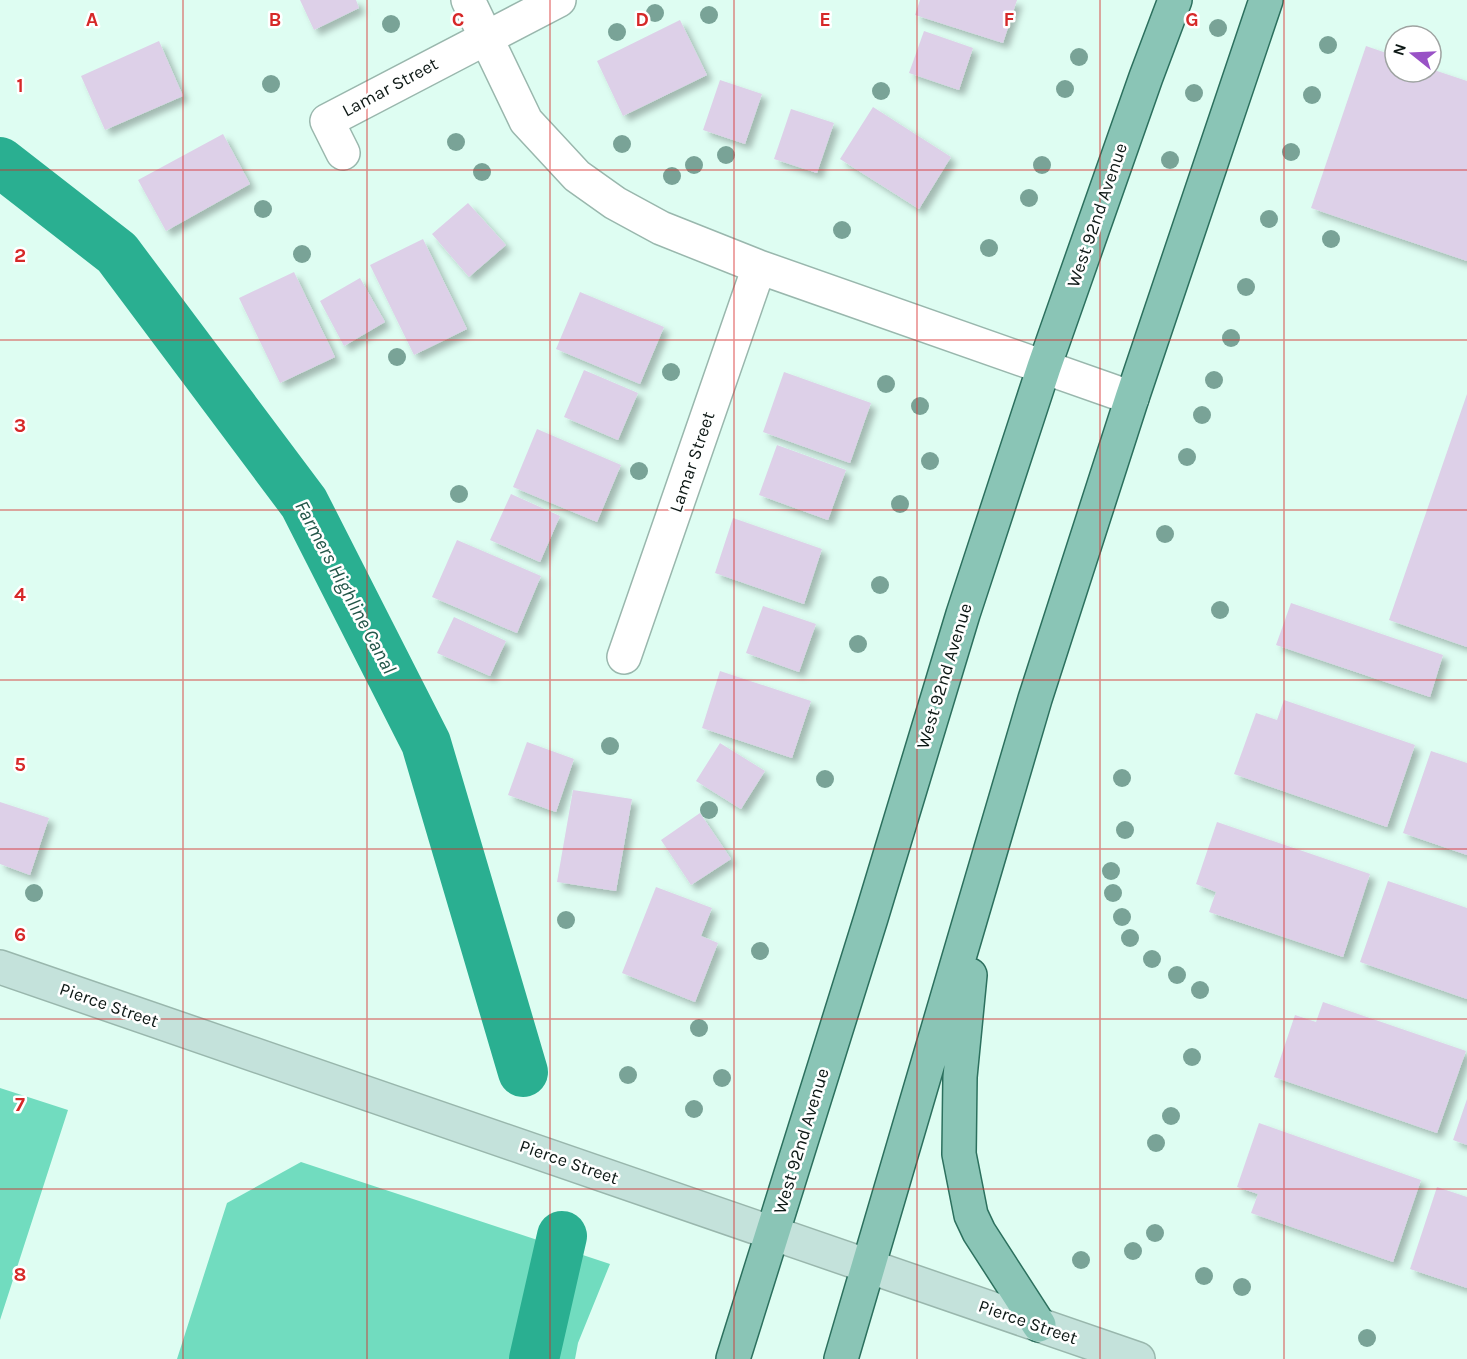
<svg xmlns="http://www.w3.org/2000/svg" width="1467" height="1359" font-family="Karla,sans-serif">
  <style>
    .green { fill: #71dcbf }
    .lines { fill: none; stroke-linecap: round; stroke-linejoin: round }
    .canal { stroke: #2aaf91; stroke-width: 50 }
    .building { fill: #ddd0e8; filter: url(#shadow) }
    .street-casing { stroke: #99b7ad; stroke-width: 36 }
    .secondary-casing { stroke: #99b7ad; stroke-width: 36 }
    .primary-casing { stroke: #2c705e; stroke-width: 36 }
    .street { stroke: #fff; stroke-width: 33 }
    .secondary { stroke: #c4e2db; stroke-width: 33 }
    .primary { stroke: #8ac5b6; stroke-width: 33 }
    .tree { fill: #79a397 }
    .grid { fill: none; stroke: #d62828; stroke-width: 1.5; stroke-opacity: 0.55 }
    .labels { text-anchor: middle; stroke-width: 5; stroke-linejoin: round; paint-order: stroke }
    .street-label { font-size: 18px; fill: #0d1815; stroke: #fff }
    .water-label { font-size: 20px; font-style: italic; fill: #235649; stroke: #fff }
    .grid-label { font-size: 20px; text-anchor: middle; font-weight: bold; fill: #d62828; stroke: #fff; stroke-width: 5; stroke-linejoin: round; paint-order: stroke }
  </style>
  <defs>
    <filter id="shadow"><feDropShadow dx="5.5" dy="5.5" stdDeviation="3" flood-color="#0004"/></filter>
  </defs>
  <rect width="100%" height="100%" fill="#defdf2"/>
  <path class="green" d="M0,1088L68,1110L0,1320Z
    M301,1162L610,1264L578,1343L575,1359H177L227,1203Z"/>
  <g class="lines">
    <path class="canal" d="M0,162L117,253L304,503L426,743L523,1072
      M534,1359L562,1236"/>
  </g>
  <path class="building" d="M300,0H356L359,8L314,30Z
    M920,0H1017L1003,43L915,15Z
    M680,20L707,75L623,116L597,61Z
    M924,31L973,48L959,90L909,73Z
    M159,41L183,96L105,130L81,76Z
    M1366,46L1395,56V72H1431V69L1467,81V261L1311,208Z
    M720,80L762,94L745,144L703,130Z
    M873,107L951,157L919,209L840,159Z
    M791,109L834,123L817,173L774,159Z
    M223,134L250,184L166,231L138,180Z
    M468,203L506,245L469,277L432,234Z
    M423,239L467,329L414,355L370,265Z
    M294,272L335,357L280,383L239,298Z
    M360,278L385,322L344,346L320,301Z
    M580,292L664,327L640,384L556,349Z
    M584,370L638,393L618,440L564,417Z
    M784,372L871,403L850,463L763,432Z
    M1467,394V647L1389,620Z
    M537,429L621,465L597,522L513,487Z
    M777,445L846,470L828,520L759,495Z
    M511,494L560,516L540,562L490,540Z
    M733,518L822,549L804,604L715,573Z
    M457,540L541,576L517,633L432,597Z
    M1291,603L1443,655L1430,697L1276,645Z
    M763,606L816,624L799,672L746,653Z
    M454,617L506,641L490,676L437,653Z
    M720,671L811,701L792,758L702,728Z
    M1284,700L1415,745L1387,827L1234,774L1256,713L1277,720Z
    M527,742L574,759L556,812L508,795Z
    M720,743L765,771L741,809L696,781Z
    M1431,751L1467,763V855L1403,833Z
    M573,790L632,799L616,891L557,882Z
    M0,802L49,818L30,875L0,864Z
    M700,813L731,859L691,885L661,840Z
    M1217,822L1370,874L1343,957L1209,912L1216,892L1196,884Z
    M1388,881L1467,908V999L1360,962Z
    M656,887L712,908L701,936L718,943L695,1002L622,973Z
    M1323,1002L1466,1051L1437,1133L1274,1077L1295,1015L1316,1022Z
    M1467,1099V1145L1453,1140Z
    M1259,1123L1421,1180L1393,1262L1251,1213L1258,1194L1237,1187Z
    M1437,1187L1467,1197V1288L1410,1269Z"/>
  <g class="lines">
    <defs>
      <path id="street" d="M468,0L526,121L577,176L615,203L661,228L759,267L1132,398
        M343,153L327,121L559,0
        M624,657L759,267"/>
      <path id="secondary" d="M0,967L1138,1359"/>
      <path id="primary" d="M970,975L960,1077L959,1154L971,1215L979,1232L1039,1325
        M733,1359L871,918L963,614L1044,367L1146,77L1175,0
        M841,1359L1035,699L1132,398L1266,0"/>
    </defs>
    <use href="#street" class="street-casing"/>
    <use href="#secondary" class="secondary-casing"/>
    <use href="#primary" class="primary-casing"/>
    <use href="#street" class="street"/>
    <use href="#secondary" class="secondary"/>
    <use href="#primary" class="primary"/>
  </g>
  <g class="tree">
    <circle cx="655" cy="13" r="9"/>
    <circle cx="709" cy="15" r="9"/>
    <circle cx="391" cy="24" r="9"/>
    <circle cx="1218" cy="28" r="9"/>
    <circle cx="617" cy="32" r="9"/>
    <circle cx="1328" cy="45" r="9"/>
    <circle cx="1079" cy="57" r="9"/>
    <circle cx="271" cy="84" r="9"/>
    <circle cx="1065" cy="89" r="9"/>
    <circle cx="881" cy="91" r="9"/>
    <circle cx="1194" cy="93" r="9"/>
    <circle cx="1312" cy="95" r="9"/>
    <circle cx="456" cy="142" r="9"/>
    <circle cx="622" cy="144" r="9"/>
    <circle cx="1291" cy="152" r="9"/>
    <circle cx="726" cy="155" r="9"/>
    <circle cx="1170" cy="160" r="9"/>
    <circle cx="694" cy="165" r="9"/>
    <circle cx="1042" cy="165" r="9"/>
    <circle cx="482" cy="172" r="9"/>
    <circle cx="672" cy="176" r="9"/>
    <circle cx="1029" cy="198" r="9"/>
    <circle cx="263" cy="209" r="9"/>
    <circle cx="1269" cy="219" r="9"/>
    <circle cx="842" cy="230" r="9"/>
    <circle cx="1331" cy="239" r="9"/>
    <circle cx="989" cy="248" r="9"/>
    <circle cx="302" cy="254" r="9"/>
    <circle cx="1246" cy="287" r="9"/>
    <circle cx="1231" cy="338" r="9"/>
    <circle cx="397" cy="357" r="9"/>
    <circle cx="671" cy="372" r="9"/>
    <circle cx="1214" cy="380" r="9"/>
    <circle cx="886" cy="384" r="9"/>
    <circle cx="920" cy="406" r="9"/>
    <circle cx="1202" cy="415" r="9"/>
    <circle cx="1187" cy="457" r="9"/>
    <circle cx="930" cy="461" r="9"/>
    <circle cx="639" cy="471" r="9"/>
    <circle cx="459" cy="494" r="9"/>
    <circle cx="900" cy="504" r="9"/>
    <circle cx="1165" cy="534" r="9"/>
    <circle cx="880" cy="585" r="9"/>
    <circle cx="1220" cy="610" r="9"/>
    <circle cx="858" cy="644" r="9"/>
    <circle cx="610" cy="746" r="9"/>
    <circle cx="1122" cy="778" r="9"/>
    <circle cx="825" cy="779" r="9"/>
    <circle cx="709" cy="810" r="9"/>
    <circle cx="1125" cy="830" r="9"/>
    <circle cx="1111" cy="871" r="9"/>
    <circle cx="34" cy="893" r="9"/>
    <circle cx="1113" cy="893" r="9"/>
    <circle cx="1122" cy="917" r="9"/>
    <circle cx="566" cy="920" r="9"/>
    <circle cx="1130" cy="938" r="9"/>
    <circle cx="760" cy="951" r="9"/>
    <circle cx="1152" cy="959" r="9"/>
    <circle cx="1177" cy="975" r="9"/>
    <circle cx="1200" cy="990" r="9"/>
    <circle cx="699" cy="1028" r="9"/>
    <circle cx="1192" cy="1057" r="9"/>
    <circle cx="628" cy="1075" r="9"/>
    <circle cx="722" cy="1078" r="9"/>
    <circle cx="694" cy="1109" r="9"/>
    <circle cx="1171" cy="1116" r="9"/>
    <circle cx="1156" cy="1143" r="9"/>
    <circle cx="1155" cy="1233" r="9"/>
    <circle cx="1133" cy="1251" r="9"/>
    <circle cx="1081" cy="1260" r="9"/>
    <circle cx="1204" cy="1276" r="9"/>
    <circle cx="1242" cy="1287" r="9"/>
    <circle cx="1367" cy="1338" r="9"/>
  </g>
  <path class="grid" d="M183,0V1359M367,0V1359M550,0V1359M734,0V1359M917,0V1359M1100,0V1359M1284,0V1359M0,170H1467M0,340H1467M0,510H1467M0,680H1467M0,849H1467M0,1019H1467M0,1189H1467"/>
  <g class="labels">
    <g class="street-label">
      <text transform="translate(390 87) rotate(-28)" y="6">Lamar Street</text>
      <text transform="translate(1097 215) rotate(-71)" y="6">West 92nd Avenue</text>
      <text transform="translate(692 462) rotate(-71)" y="6">Lamar Street</text>
      <text transform="translate(944 676) rotate(-73)" y="6">West 92nd Avenue</text>
      <text transform="translate(109 1005) rotate(19)" y="6">Pierce Street</text>
      <text transform="translate(801 1141) rotate(-73)" y="6">West 92nd Avenue</text>
      <text transform="translate(569 1162) rotate(19)" y="6">Pierce Street</text>
      <text transform="translate(1028 1322) rotate(19)" y="6">Pierce Street</text>
    </g>
    <g class="water-label">
      <text transform="translate(346 587) rotate(62)" y="7">Farmers Highline Canal</text>
    </g>
  </g>
  <g class="grid-label">
    <text x="92" y="26">A</text>
    <text x="275" y="26">B</text>
    <text x="458" y="26">C</text>
    <text x="642" y="26">D</text>
    <text x="825" y="26">E</text>
    <text x="1009" y="26">F</text>
    <text x="1192" y="26">G</text>
    <text x="20" y="92">1</text>
    <text x="20" y="262">2</text>
    <text x="20" y="432">3</text>
    <text x="20" y="601">4</text>
    <text x="20" y="771">5</text>
    <text x="20" y="941">6</text>
    <text x="20" y="1111">7</text>
    <text x="20" y="1281">8</text>
  </g>
  <g transform="translate(1413 54) rotate(288)"><circle r="28" fill="#ffffff" stroke="#9ea3a1" stroke-width="1.5"/>
  <path d="M0-4.5L10 22L0 15L-10 22Z" fill="#9952c6"/>
  <text y="-9" font-size="16" font-weight="bold" text-anchor="middle" fill="#0d1815">N</text>
  </g>
</svg>
